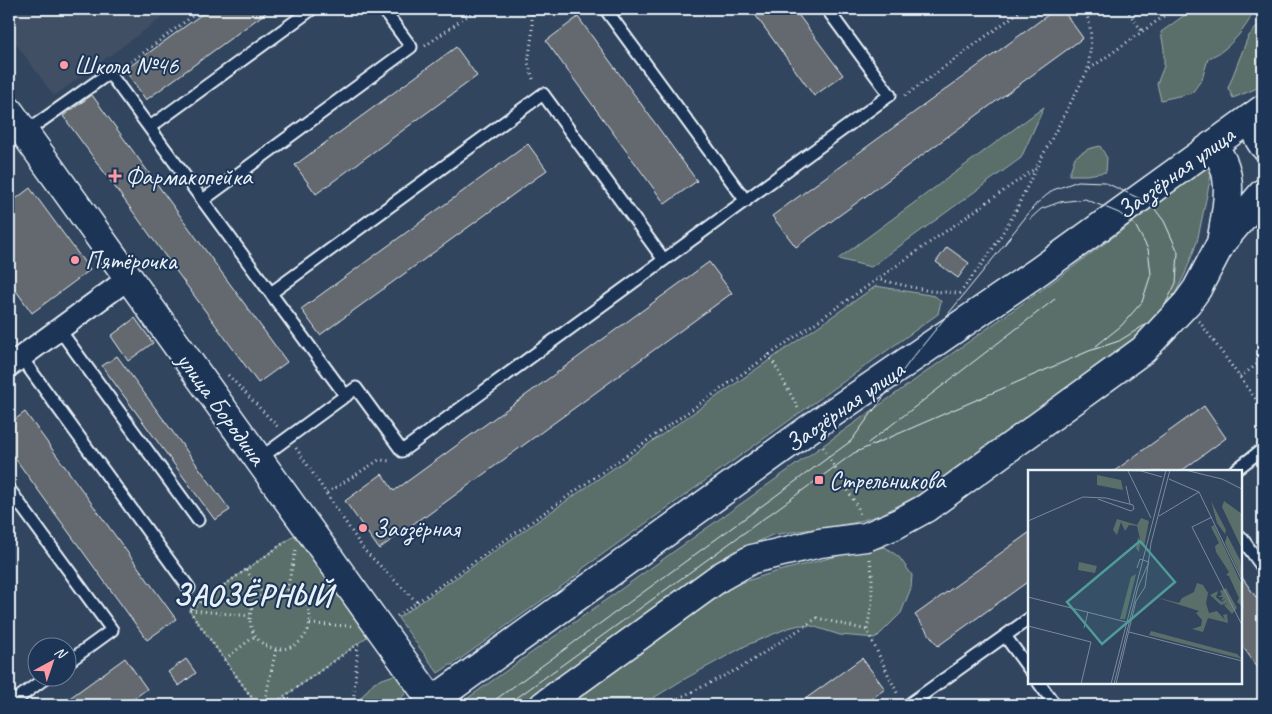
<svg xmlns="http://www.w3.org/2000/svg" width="1272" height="714" font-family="Caveat,sans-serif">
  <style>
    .built { fill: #415063 }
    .green { fill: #5a6e6a; stroke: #a1b0b1 }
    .building { fill: #63696e; stroke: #e8f1f8 }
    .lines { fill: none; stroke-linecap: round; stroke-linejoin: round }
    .service-casing { stroke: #e8f1f8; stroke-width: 15 }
    .minor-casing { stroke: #e8f1f8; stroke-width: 25 }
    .tertiary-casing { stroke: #e8f1f8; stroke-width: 31 }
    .secondary-casing { stroke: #e8f1f8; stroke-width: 31 }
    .path { stroke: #e8f1f8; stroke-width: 3; stroke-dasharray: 1 4; stroke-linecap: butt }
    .service { stroke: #1d3557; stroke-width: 11 }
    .minor { stroke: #1d3557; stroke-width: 21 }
    .tertiary { stroke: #1d3557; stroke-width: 28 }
    .secondary { stroke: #1d3557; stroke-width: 28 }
    .tram { stroke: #e8f1f8; stroke-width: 1 }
    .poi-dot { fill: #ff9aa2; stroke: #1d3557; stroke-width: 2 }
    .labels { text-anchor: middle; stroke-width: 4; stroke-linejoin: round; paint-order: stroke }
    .poi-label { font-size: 25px; fill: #e8f1f8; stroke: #1d3557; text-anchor: start }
    .street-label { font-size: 25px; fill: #e8f1f8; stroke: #1d3557 }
    .district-label { font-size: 30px; font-weight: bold; letter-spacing: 1px; fill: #e8f1f8; stroke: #1d3557 }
    .inset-road { fill: none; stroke: #7b8a9c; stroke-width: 1 }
    .view { fill: #509b97; fill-opacity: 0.15; stroke: #509b97; stroke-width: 2.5 }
    .inset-edge { fill: none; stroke: #e8f1f8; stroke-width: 2.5 }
  </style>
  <rect width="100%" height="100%" fill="#32455e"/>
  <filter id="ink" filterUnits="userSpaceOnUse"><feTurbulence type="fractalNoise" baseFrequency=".02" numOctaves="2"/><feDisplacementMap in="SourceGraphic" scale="10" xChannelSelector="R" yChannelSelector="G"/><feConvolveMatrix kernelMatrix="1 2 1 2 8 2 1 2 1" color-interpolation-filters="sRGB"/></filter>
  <g filter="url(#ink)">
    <path class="built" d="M9,9H174L54,96L9,34Z"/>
    <path class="green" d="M1193,9H1254C1251,22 1234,42 1222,51C1218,54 1212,56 1208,59L1202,79L1192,93L1161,100L1157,84L1164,66V49L1161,32Z
      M1263,20V83L1255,89L1233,98L1228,88L1248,37Z
      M1044,107L1021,158L871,267L838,259Z
      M1100,146L1107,158L1106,172L1087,175H1069L1075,157L1088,149Z
      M1208,166L1212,171L1197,242L1185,274L1170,304L1137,339L930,489L880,515L853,523L772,535L738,551L521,705H462L461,703L1061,276Z
      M876,286L935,296L941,301L938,314L582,569L580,573L452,665H450L438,673L398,618Z
      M299,532L371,634L273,705H257L189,610Z
      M885,547L899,557L912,575L911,588L901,613L876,638L840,635L812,626L800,625L788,628L747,645L681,681L642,705H569L734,585L775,572L857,551Z
      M394,675L408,681L410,685C400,710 378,705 355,705L374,682Z"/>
    <path class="building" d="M209,9H271L146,100L125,70Z
      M751,9H794L843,75L814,96Z
      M1056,9H1062L1083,38L796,247L772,216Z
      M578,17L697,181L665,204L546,41Z
      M456,47L477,76L316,194L295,165Z
      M92,95L287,362L258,383L63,116Z
      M528,144L547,170L320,335L301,309Z
      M30,188L90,270L32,313L9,281V204Z
      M947,247L969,263L958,278L936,262Z
      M709,262L732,293L425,517L424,516L379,549L345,501L382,474L394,491Z
      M135,318L153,343L128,361L111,336Z
      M117,356L230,510L215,520L102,366Z
      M1204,406L1226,438L1180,472H1113Z
      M25,412L176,619L147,640L9,450V424Z
      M1030,532V580L938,646L915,615Z
      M1241,576L1263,607V675L1241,644Z
      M125,658L147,689L125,705H60Z
      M862,658L885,689L863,705H797Z
      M186,659L196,673L179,686L168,672Z"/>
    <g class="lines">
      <defs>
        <path id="service" d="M606,10L746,201
          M150,127L312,9
          M24,133L105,76H110L113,78L346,396
          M203,200L411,47L383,9
          M271,293L543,94L664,260
          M59,329L198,520
          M21,357L189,588
          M259,459L356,388L402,451L890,95L827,9
          M1233,472L1263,449
          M9,489L112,630L68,662
          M1241,537L1263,568
          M1005,636L1030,670
          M1039,683L1055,705
          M9,705L48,676
          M908,705L1030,618"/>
        <path id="minor" d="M9,366L129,278"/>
        <path id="tertiary" d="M9,111L432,701"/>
        <path id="secondary" d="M1263,111C1255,124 1253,132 1263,145
          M1211,146C1238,170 1226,212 1221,243
          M427,705L809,429L1039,271L1263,109
          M544,705L720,577L752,559L820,543L866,537L895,525L926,508L1143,350L1187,303L1197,289L1221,243L1263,193"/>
      </defs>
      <use href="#service" class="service-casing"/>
      <use href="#minor" class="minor-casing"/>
      <use href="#tertiary" class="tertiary-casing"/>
      <use href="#secondary" class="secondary-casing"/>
      <path class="path" d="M532,9V35L528,63L534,82
        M1083,9C1095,26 1090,50 1088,69
        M1126,9L1142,31
        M425,46L477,9
        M123,68L202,9
        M905,96L1023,9
        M876,279L929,291L960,293L992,250L1014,214L1036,168L1088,70L1174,9
        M1199,321L1263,409
        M769,354L798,408
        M228,375L279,428
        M1240,377L1263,360
        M823,447L858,508L860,516
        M296,448L364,550L417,602
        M327,493L379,460L392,461
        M870,559L872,574V602L867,630L898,695
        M246,570L263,594
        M250 619a30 30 0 1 1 60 0a30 30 0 1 1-60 0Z
        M287,590L296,549
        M304,601L323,586
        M190,610L250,616
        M397,616L1036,168
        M310,624L351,626
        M225,659L255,636
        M257,705L189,610L288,540
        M264,705L276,649
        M272,705L361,642
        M353,705L358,645
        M665,705L742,667L817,618L867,630"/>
      <use href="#service" class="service"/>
      <use href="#minor" class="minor"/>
      <use href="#tertiary" class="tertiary"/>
      <use href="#secondary" class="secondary"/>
      <path class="tram" d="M1030,219L1041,209L1060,202L1085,199L1119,213L1135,225L1148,249L1151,274L1142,302L1121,326L1096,346
        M868,443L1055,299
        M488,705L851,441L910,361L1009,239
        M507,705L854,453L1089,351L1119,341L1148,323L1165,305L1176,283L1178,252L1164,221L1151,204L1104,182L1078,181L1053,190L1036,204L1005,243"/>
    </g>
  </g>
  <g class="poi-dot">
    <circle cx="64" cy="65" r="5"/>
    <path d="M112.5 168.5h5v5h5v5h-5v5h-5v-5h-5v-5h5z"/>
    <circle cx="75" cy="260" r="5"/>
    <rect x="814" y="475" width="10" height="10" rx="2.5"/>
    <circle cx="363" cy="528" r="5"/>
  </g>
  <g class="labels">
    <g class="poi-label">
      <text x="74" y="74">Школа №46</text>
      <text x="125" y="185">Фармакопейка</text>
      <text x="85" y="269">Пятёрочка</text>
      <text x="829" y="489">Стрельникова</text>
      <text x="373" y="537">Заозёрная</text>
    </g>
    <g class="street-label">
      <text transform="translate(1175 172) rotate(-36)" y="9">Заозёрная улица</text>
      <text transform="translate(844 406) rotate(-35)" y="9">Заозёрная улица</text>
      <text transform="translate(222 408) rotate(54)" y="9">улица Бородина</text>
    </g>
    <g class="district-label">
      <text x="253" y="605">ЗАОЗЁРНЫЙ</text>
    </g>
  </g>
  <g transform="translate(1028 470)">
    <rect width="214" height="214" fill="#32455e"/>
    <path d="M69,5L93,10L95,20L69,15ZM183,31L198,60L197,64L189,53ZM196,31L214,44V79L194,37ZM113,48L121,51L116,77L112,74L111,82L108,78L110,67L113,73L109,56L101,55L97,61L93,52L89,65L85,60L89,49L109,55ZM186,55L214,115V136L209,132L211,128L201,106L198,105L201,102L188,82L187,76L191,73L183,57ZM199,65L212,90L214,109L197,73ZM51,92L69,96L67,103L50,100ZM108,104L97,149H92L103,107ZM169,113L175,115L180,123L178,133L181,143L189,141L197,150L195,145L199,144L200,153L180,148L175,162L164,159L173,156L174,150L168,143L171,141L127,127L151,133L154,128L166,122ZM198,118L209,138L204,144L196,135L200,133L193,135L182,125L190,121L188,127L194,132L197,129L193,131L195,127H190L194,125L192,121ZM123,161L209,184L214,189L121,165Z" fill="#5a6e6a"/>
    <path class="inset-road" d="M87,0L113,1L134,7M157,0L194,9L214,19M100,1L123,48M141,9L171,22L214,111M98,16L102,34M70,29L103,41L106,39M131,46L171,22M184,47L164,57L214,155M0,51L55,27L78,28L105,35L106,39M0,127L98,152M0,156L63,172L53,214M56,158L60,142M101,162L214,191M83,214L138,0M86,214L110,117L121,92L112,89L109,98M88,214L108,131L117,117L123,73L142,0"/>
    <path class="view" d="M112,71L147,112L74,174L39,132Z"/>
    <rect width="214" height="214" class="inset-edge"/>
  </g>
  <rect width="1272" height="714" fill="none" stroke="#1d3557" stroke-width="30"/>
  <rect x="15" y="15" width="1242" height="684" fill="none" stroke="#e8f1f8" stroke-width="2" filter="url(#ink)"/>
  <g transform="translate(52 662) rotate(40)"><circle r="24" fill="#1d3557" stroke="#6e8097"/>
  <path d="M0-4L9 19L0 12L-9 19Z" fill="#ff9aa2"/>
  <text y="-8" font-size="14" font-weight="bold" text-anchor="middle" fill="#e8f1f8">N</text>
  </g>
</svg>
